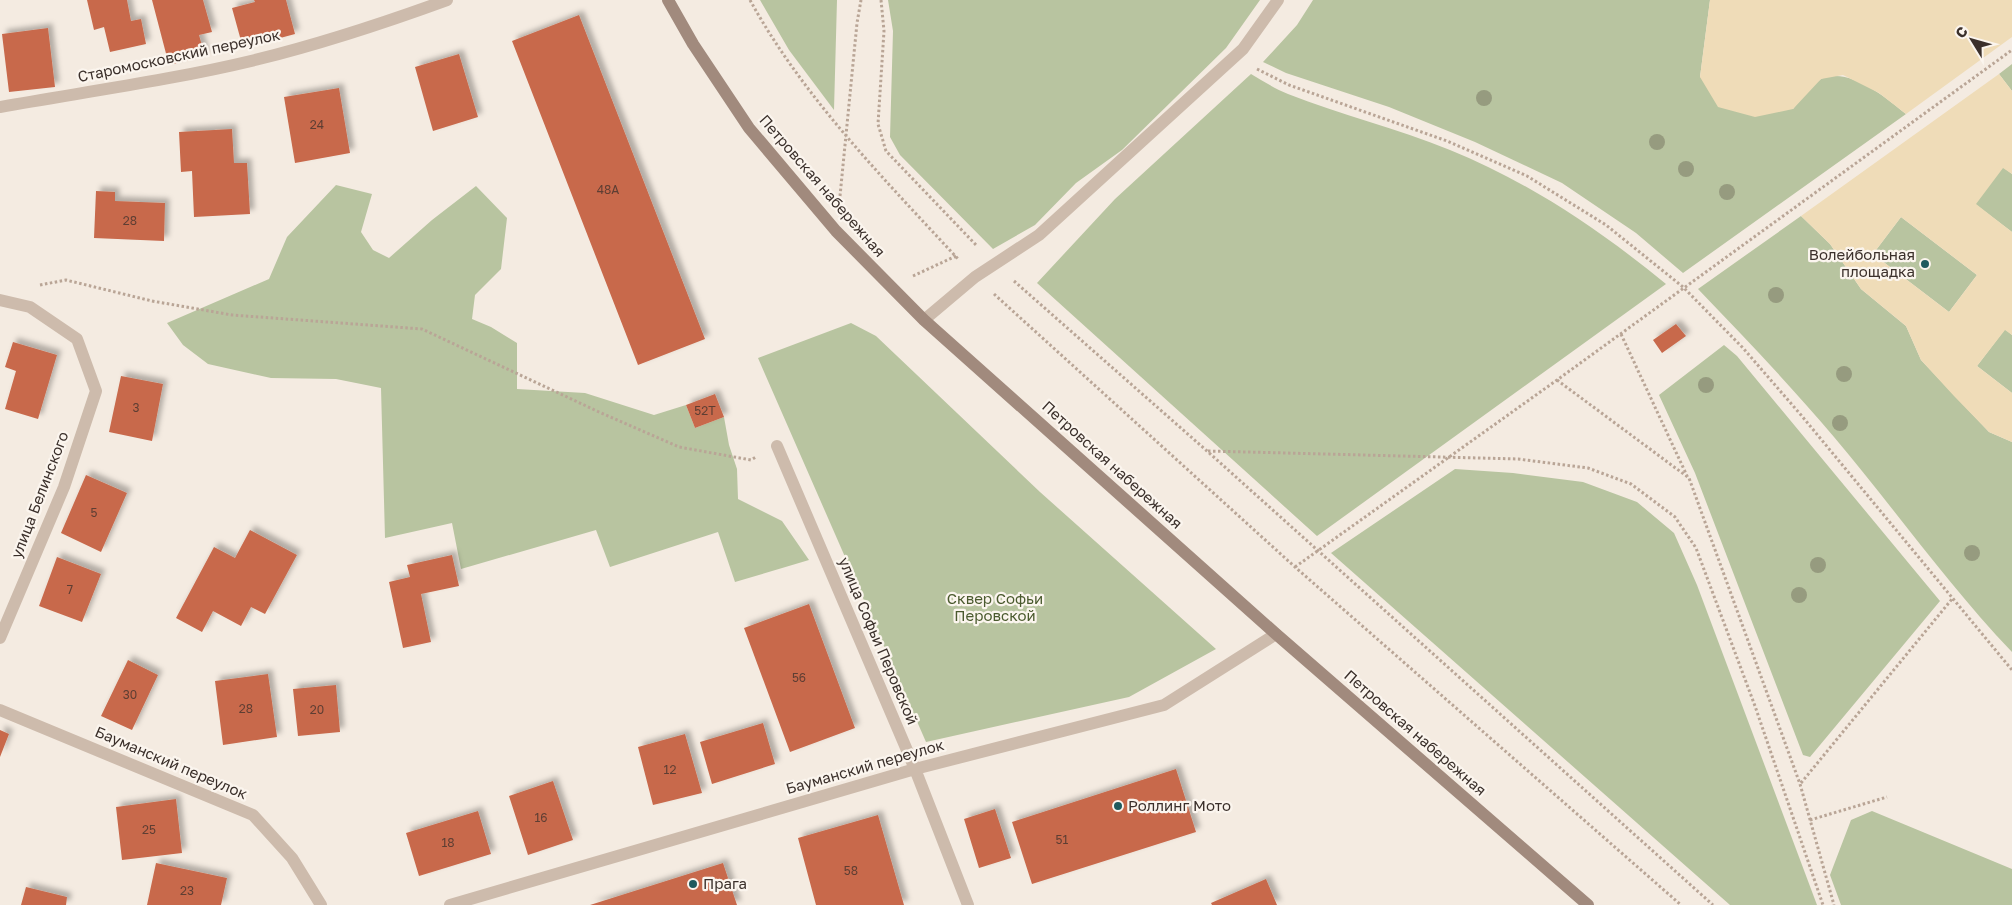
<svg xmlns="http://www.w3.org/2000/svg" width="2012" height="905" font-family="'Golos Text',sans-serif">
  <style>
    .green { fill: #b8c4a0 }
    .sand { fill: #efdcb8; fill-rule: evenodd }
    .building { fill: #c8694b; filter: url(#shadow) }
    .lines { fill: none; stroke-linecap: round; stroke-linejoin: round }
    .path { stroke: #b9a596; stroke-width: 3; stroke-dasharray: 2.5 2.5; stroke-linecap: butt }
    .lane { stroke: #cdbbac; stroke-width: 12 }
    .street { stroke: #cdbbac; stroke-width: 12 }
    .secondary { stroke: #a18a7d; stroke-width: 12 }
    .tree { fill: #969b7f }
    .poi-dot { fill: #1f5a5e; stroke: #fbf5ee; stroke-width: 2 }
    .labels { text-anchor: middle; stroke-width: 4.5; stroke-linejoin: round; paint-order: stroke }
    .number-label { font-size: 12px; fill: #5e3e33 }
    .street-label { font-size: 15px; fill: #3b302b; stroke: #fbf5ee }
    .poi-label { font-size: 15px; fill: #3b302b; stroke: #fbf5ee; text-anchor: start }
    .park-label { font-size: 15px; fill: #4a5a2e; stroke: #fbf5ee }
  </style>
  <defs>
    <filter id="shadow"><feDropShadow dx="4.5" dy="-4.5" stdDeviation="2.5" flood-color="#0004"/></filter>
  </defs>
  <rect width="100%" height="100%" fill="#f4ebe1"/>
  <path class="green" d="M760,0H837L834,110L789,50Z
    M888,0H1260L1226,48L1122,150L1076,183L1035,225L993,249L900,155L890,137L893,31Z
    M1313,0H1710L1700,77L1793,109C1799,102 1815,81 1823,78C1851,68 1885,97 1906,114L1683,273L1636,233L1562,183L1475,142L1389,107L1286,73L1263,62L1297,25Z
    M2012,64V91L1999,74Z
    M1251,74C1263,81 1275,89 1288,94C1341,115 1397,128 1450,150C1529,182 1600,230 1666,284L1317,536L1037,283L1115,199Z
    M2003,167L2012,174V232L1975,204Z
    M336,185L372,194L361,232L373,250L389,258L432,220L476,186L507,218L501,269L475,295L472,319L491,327L517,343V389L585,393L654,415L686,405L695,428L724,417L729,445L737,469L738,499L782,521L809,560L735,582L718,532L610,567L596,530L461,569L452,523L385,538L381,388L336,379L271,378L208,364L183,345L167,323L269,279L287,237Z
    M1801,216L1830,244L1861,289L1906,326L1921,360L1989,432L2012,442V652C1948,585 1894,508 1834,437C1791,386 1744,337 1698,289Z
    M1901,217L1977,275L1949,312L1873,254Z
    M851,323L876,336L1040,492L1216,649L1129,697L926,742L758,358Z
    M2005,329L2012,335V393L1977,366Z
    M1724,345L1737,356L1940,601L1810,757L1803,755L1695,473L1659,395Z
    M1455,469L1513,473L1583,482L1637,502L1674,533L1697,585L1817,905H1730L1331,553Z
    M1872,811L2012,869V905H1841L1830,875L1851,820Z"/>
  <path class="sand" d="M1710,0H2012V37L1906,114L1879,93L1843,75L1821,79L1793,109L1755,117L1718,107L1700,77Z
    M1999,74L2012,91V174L2003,168L1976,204L2012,232V335L2005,330L1977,366L2012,393V442L1989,432L1954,396L1921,360L1906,326L1861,289L1830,244L1801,216ZM1901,217L1977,275L1949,312L1873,254Z"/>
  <path class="building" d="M87,0H127L131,21L141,19L146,44L110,52L104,27L94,30Z
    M152,0H203L212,32L199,35L205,56L169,65Z
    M254,0H286L295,34L243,48L232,8L255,2Z
    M579,15L705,339L638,365L512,41Z
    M48,28L55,87L9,92L2,34Z
    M459,54L478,117L433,131L415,67Z
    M339,88L350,153L295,163L284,97Z
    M232,129L234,163H247L250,214L194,217L192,171L181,172L179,132Z
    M96,191L115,192V201L165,203L164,241L94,238Z
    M1676,324L1686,336L1662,353L1653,340Z
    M13,342L57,355L38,419L5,409L16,371L5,367Z
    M121,376L163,384L152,441L109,432Z
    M715,394L724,417L695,428L686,405Z
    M86,475L127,493L101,552L61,533Z
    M250,530L297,555L265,614L251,607L241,626L213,611L202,632L176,618L214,547L235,558Z
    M452,555L459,586L421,594L431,642L403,648L389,582L410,577L407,565Z
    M57,557L101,574L82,622L39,606Z
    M809,604L855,728L790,752L744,628Z
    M128,660L158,675L132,730L101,716Z
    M268,674L277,737L223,745L215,681Z
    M336,685L340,732L298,736L293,689Z
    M763,723L775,764L712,784L700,742Z
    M0,730L9,734L0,757Z
    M685,734L702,793L653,805L638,747Z
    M1176,769L1196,832L1032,884L1012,822Z
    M553,781L573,840L528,855L509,796Z
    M176,799L182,853L122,860L116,807Z
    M995,809L1011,858L979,868L964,819Z
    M478,811L491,854L419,876L406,833Z
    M878,815L904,905H816L798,838Z
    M156,863L227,878L221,905H147Z
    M723,863L737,905H590Z
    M1266,879L1277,905H1212L1211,903Z
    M26,887L67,897L66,905H21Z"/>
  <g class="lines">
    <path class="path" d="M750,0C803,97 884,179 959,260
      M881,0L884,31L878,124L886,151L977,246
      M1257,69L1289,85L1447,141L1527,176L1606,225L1683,287L1743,348L1801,415L2012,670
      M840,196L857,23L861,0
      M913,276L956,256
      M1014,281L1207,451L1713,905
      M40,285L66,280L152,301L232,315L422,329L599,412L679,447L751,460L756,457
      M994,294L1295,567L1681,905
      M1621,334L1688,478
      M1557,380L1689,478L1800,784L1834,905
      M1208,451L1518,459L1588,468L1631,484L1675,517L1696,548L1755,706L1823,905
      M1295,567L1557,380L2012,50
      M1801,783L1952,599
      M1810,820L1887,797"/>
    <path class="lane" d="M924,320L975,277L1039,235L1243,49L1278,0"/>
    <path class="street" d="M0,107C84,92 172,80 255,60C320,44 384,23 447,0
      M0,300L30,307L77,339L96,391L64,487L0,638
      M777,446L915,769L968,905
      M0,710L253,815L292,858L321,905
      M450,905L915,769L1164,705L1276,634"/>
    <path class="secondary" d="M668,0L693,44L749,128L836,231L924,320L1276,634L1588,905"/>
  </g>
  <g class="tree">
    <circle cx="1484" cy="98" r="8"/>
    <circle cx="1657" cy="142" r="8"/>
    <circle cx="1686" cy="169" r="8"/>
    <circle cx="1727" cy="192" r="8"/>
    <circle cx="1776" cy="295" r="8"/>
    <circle cx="1844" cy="374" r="8"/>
    <circle cx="1706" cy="385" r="8"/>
    <circle cx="1840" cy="423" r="8"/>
    <circle cx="1972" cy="553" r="8"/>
    <circle cx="1818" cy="565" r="8"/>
    <circle cx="1799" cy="595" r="8"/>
  </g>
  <g class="poi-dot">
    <circle cx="1925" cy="264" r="5"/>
    <circle cx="1118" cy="806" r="5"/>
    <circle cx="693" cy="884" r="5"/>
  </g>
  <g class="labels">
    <g class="number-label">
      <text x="317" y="129">24</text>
      <text x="608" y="194">48А</text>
      <text x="130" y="225">28</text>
      <text x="136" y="412">3</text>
      <text x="705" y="415">52Т</text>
      <text x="94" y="517">5</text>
      <text x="70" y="594">7</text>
      <text x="799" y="682">56</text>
      <text x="130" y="699">30</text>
      <text x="246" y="713">28</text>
      <text x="317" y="714">20</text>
      <text x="670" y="774">12</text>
      <text x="541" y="822">16</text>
      <text x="149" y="834">25</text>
      <text x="1062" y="844">51</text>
      <text x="448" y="847">18</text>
      <text x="851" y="875">58</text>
      <text x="187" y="895">23</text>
    </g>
    <g class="street-label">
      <text transform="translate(179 56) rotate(-12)" y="5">Старомосковский переулок</text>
      <text transform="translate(822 186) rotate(49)" y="5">Петровская набережная</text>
      <text transform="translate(1112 465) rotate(42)" y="5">Петровская набережная</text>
      <text transform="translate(40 495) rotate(-69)" y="5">улица Белинского</text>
      <text transform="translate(878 641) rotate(67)" y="5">улица Софьи Перовской</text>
      <text transform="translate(1415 733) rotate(41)" y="5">Петровская набережная</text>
      <text transform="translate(171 763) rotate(23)" y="5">Бауманский переулок</text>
      <text transform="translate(865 767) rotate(-16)" y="5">Бауманский переулок</text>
    </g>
    <g class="poi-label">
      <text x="1915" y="260" text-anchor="end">Волейбольная<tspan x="1915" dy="17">площадка</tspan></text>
      <text x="1128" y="811">Роллинг Мото</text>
      <text x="703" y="889">Прага</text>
    </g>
    <g class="park-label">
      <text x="995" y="604">Сквер Софьи<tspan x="995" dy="17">Перовской</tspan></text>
    </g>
  </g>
  <g transform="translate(1972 40) rotate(307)" stroke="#fbf5ee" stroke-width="4" paint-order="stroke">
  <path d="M0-4L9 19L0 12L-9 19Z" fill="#3b302b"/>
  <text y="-8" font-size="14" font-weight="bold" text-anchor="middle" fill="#3b302b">С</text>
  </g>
</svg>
